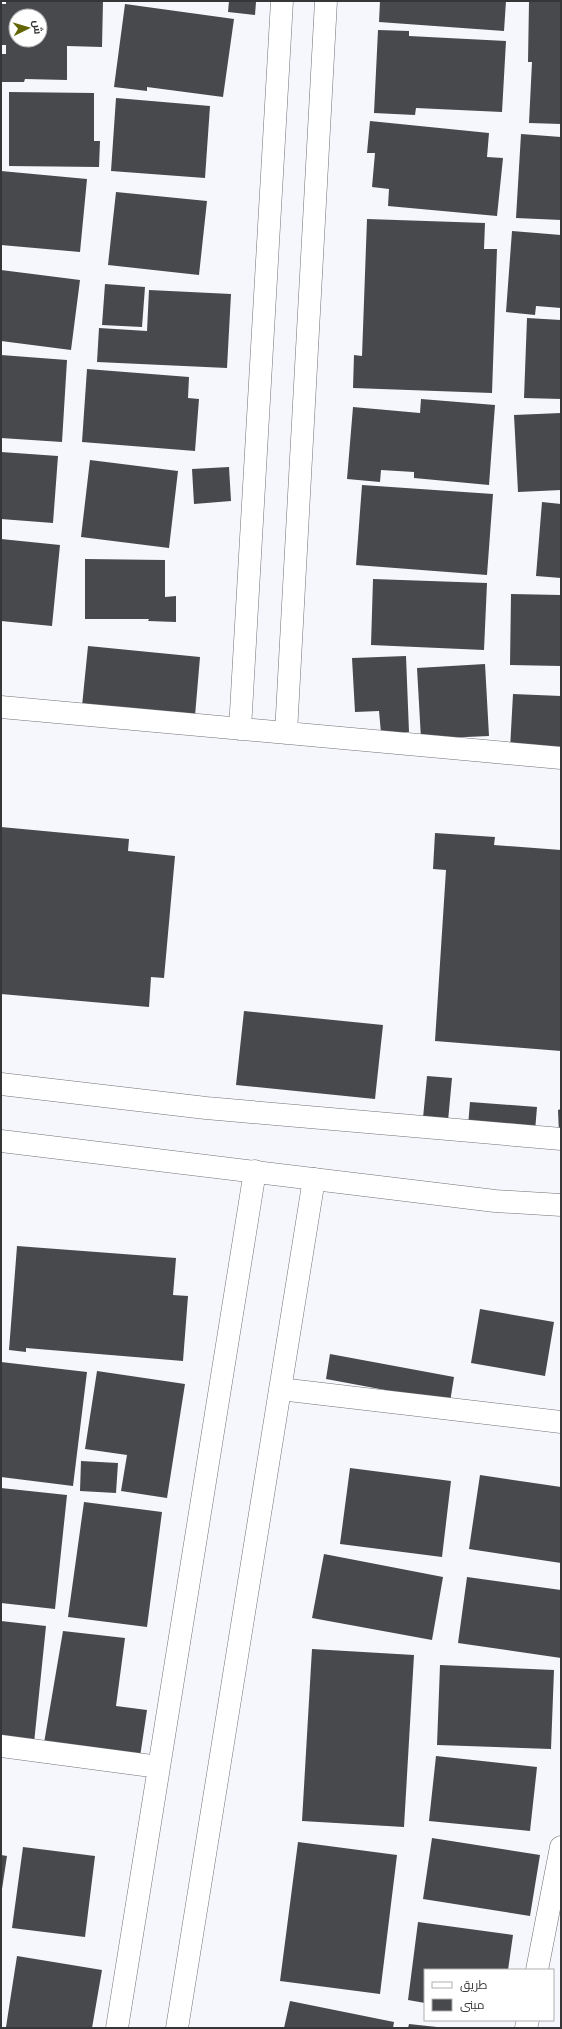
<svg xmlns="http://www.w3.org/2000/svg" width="562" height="2029" font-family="'Exo 2',Cairo,sans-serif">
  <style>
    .building { fill: #48494c; fill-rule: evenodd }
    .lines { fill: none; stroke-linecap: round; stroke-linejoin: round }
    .street-casing { stroke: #717276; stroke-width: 23 }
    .secondary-casing { stroke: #717276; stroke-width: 23 }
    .street { stroke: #fff; stroke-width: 22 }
    .secondary { stroke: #fff; stroke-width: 22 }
  </style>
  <rect width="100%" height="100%" fill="#f6f7fc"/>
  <path class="building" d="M6,1H103L102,47L67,46V80L25,79L24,82H1V54H6V45H1V4H6ZM16,16H40V40H16Z
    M229,1L256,2L255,15L228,12Z
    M380,1H506L504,31L379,22Z
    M529,1H561V124L529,123L532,62H528Z
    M125,4L234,19L223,97L147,87V91L114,87Z
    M378,30L409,31V36L506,41L502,112L416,108L415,115L374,113Z
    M9,92L94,93V141H100L99,167L9,166Z
    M116,98L210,106L205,178L111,171Z
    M370,121L489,133L487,157L503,158L497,216L388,206L389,189L372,187L375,153H367Z
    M521,134L561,137V220L516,218Z
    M1,171L87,179L80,252L1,245Z
    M116,192L207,201L199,275L108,265Z
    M367,219L485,223L484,249H497L492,393L353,388L354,355L362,356Z
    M512,231L561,235V308L536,306L535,315L506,312Z
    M1,270L80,280L71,350L1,341Z
    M105,284L145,287L142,327L102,325Z
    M149,290L231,294L227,368L97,362L99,328L147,331Z
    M527,318L561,320V399L524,398Z
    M1,355L67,360L62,442L1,438Z
    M87,369L189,377L188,398L199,399L195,451L82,442Z
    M421,399L495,405L489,485L414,478V472L381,470L380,482L347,479L353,407L420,413Z
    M561,413V490L518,492L514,415Z
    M1,452L58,456L53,523L1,519Z
    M90,460L178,471L169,548L81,537Z
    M229,467L231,501L194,504L192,469Z
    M362,485L493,494L487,575L356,565Z
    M542,502L561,504V578L536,576Z
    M1,539L60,545L52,626L1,621Z
    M85,559L165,560V597L176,596V622L148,621L149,619H85Z
    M373,579L487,583L484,650L371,645Z
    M511,594L561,595V666L510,665Z
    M88,646L200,657L195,716L82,706Z
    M406,656L409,732L381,733L379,711L355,712L352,658Z
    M485,664L489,736L421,739L417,668Z
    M513,694L561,696V752L510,749Z
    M1,827L129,839L128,851L175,856L164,978L151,977L149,1007L1,994Z
    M435,833L495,837L494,845L561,850V1051L435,1041L446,870L433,869Z
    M244,1011L383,1025L375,1099L236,1085Z
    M427,1076L452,1078L448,1121L423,1118Z
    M470,1102L537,1107L535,1131L468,1126Z
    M561,1109V1134H559L558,1110Z
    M17,1246L176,1258L173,1295L188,1296L183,1361L26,1348V1352L9,1350Z
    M480,1309L554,1322L545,1376L471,1363Z
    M330,1354L454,1377L450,1402L326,1379Z
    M1,1362L87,1372L73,1486L1,1477Z
    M97,1371L185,1384L167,1498L121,1491L127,1455L85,1449Z
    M81,1461L118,1463L116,1493L80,1491Z
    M350,1468L451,1481L442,1557L340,1544Z
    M480,1475L561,1487V1563L469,1549Z
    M1,1488L67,1495L55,1609L1,1603Z
    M84,1502L162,1512L147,1627L68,1617Z
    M324,1554L443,1577L432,1640L312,1618Z
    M467,1577L561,1590V1658L458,1643Z
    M1,1621L46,1626L34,1743L1,1738Z
    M63,1631L125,1638L116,1706L147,1710L140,1757L44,1743Z
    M312,1649L414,1655L404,1827L302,1821Z
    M440,1665L554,1670L551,1749L437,1745Z
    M436,1756L537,1767L530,1831L429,1821Z
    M432,1838L540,1855L530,1916L423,1899Z
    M298,1842L397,1855L380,1994L280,1981Z
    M23,1847L95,1856L85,1937L12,1928Z
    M1,1855L7,1856L2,1889H1Z
    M418,1922L513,1935L508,1970H425V2003L408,2000Z
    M17,1956L102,1970L92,2028L6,2027Z
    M290,2001L394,2022L393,2028H284Z
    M409,2024L437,2027V2028H408Z"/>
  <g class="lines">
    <defs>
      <path id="street" d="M1,707L561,758
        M240,729L282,1
        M286,733L326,1
        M280,1389L561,1422
        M1,1746L159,1767
        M537,1970L561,1847
        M117,2028L255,1171
        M177,2028L314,1179
        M526,2028L528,2020"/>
      <path id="secondary" d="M1,1084L206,1108L561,1139
        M1,1141L495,1201L561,1205"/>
    </defs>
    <use href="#street" class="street-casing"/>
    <use href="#secondary" class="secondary-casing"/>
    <use href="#street" class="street"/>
    <use href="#secondary" class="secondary"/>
  </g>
  <rect width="562" height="2029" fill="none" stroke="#353638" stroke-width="4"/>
  <rect x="424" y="1969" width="130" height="52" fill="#ffffff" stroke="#aeafaf"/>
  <rect x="432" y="1982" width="20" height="6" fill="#ffffff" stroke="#aeafaf"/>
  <text x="460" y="1989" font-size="12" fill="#353638">طريق</text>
  <rect x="432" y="1999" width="20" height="12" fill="#48494c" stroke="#aeafaf"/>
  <text x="460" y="2009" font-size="12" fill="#353638">مبنى</text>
  <g transform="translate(28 28) rotate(85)"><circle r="19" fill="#ffffff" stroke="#aeafaf"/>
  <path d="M0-3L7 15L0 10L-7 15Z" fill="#636500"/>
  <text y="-6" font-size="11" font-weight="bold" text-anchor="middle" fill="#353638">ش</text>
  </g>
</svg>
